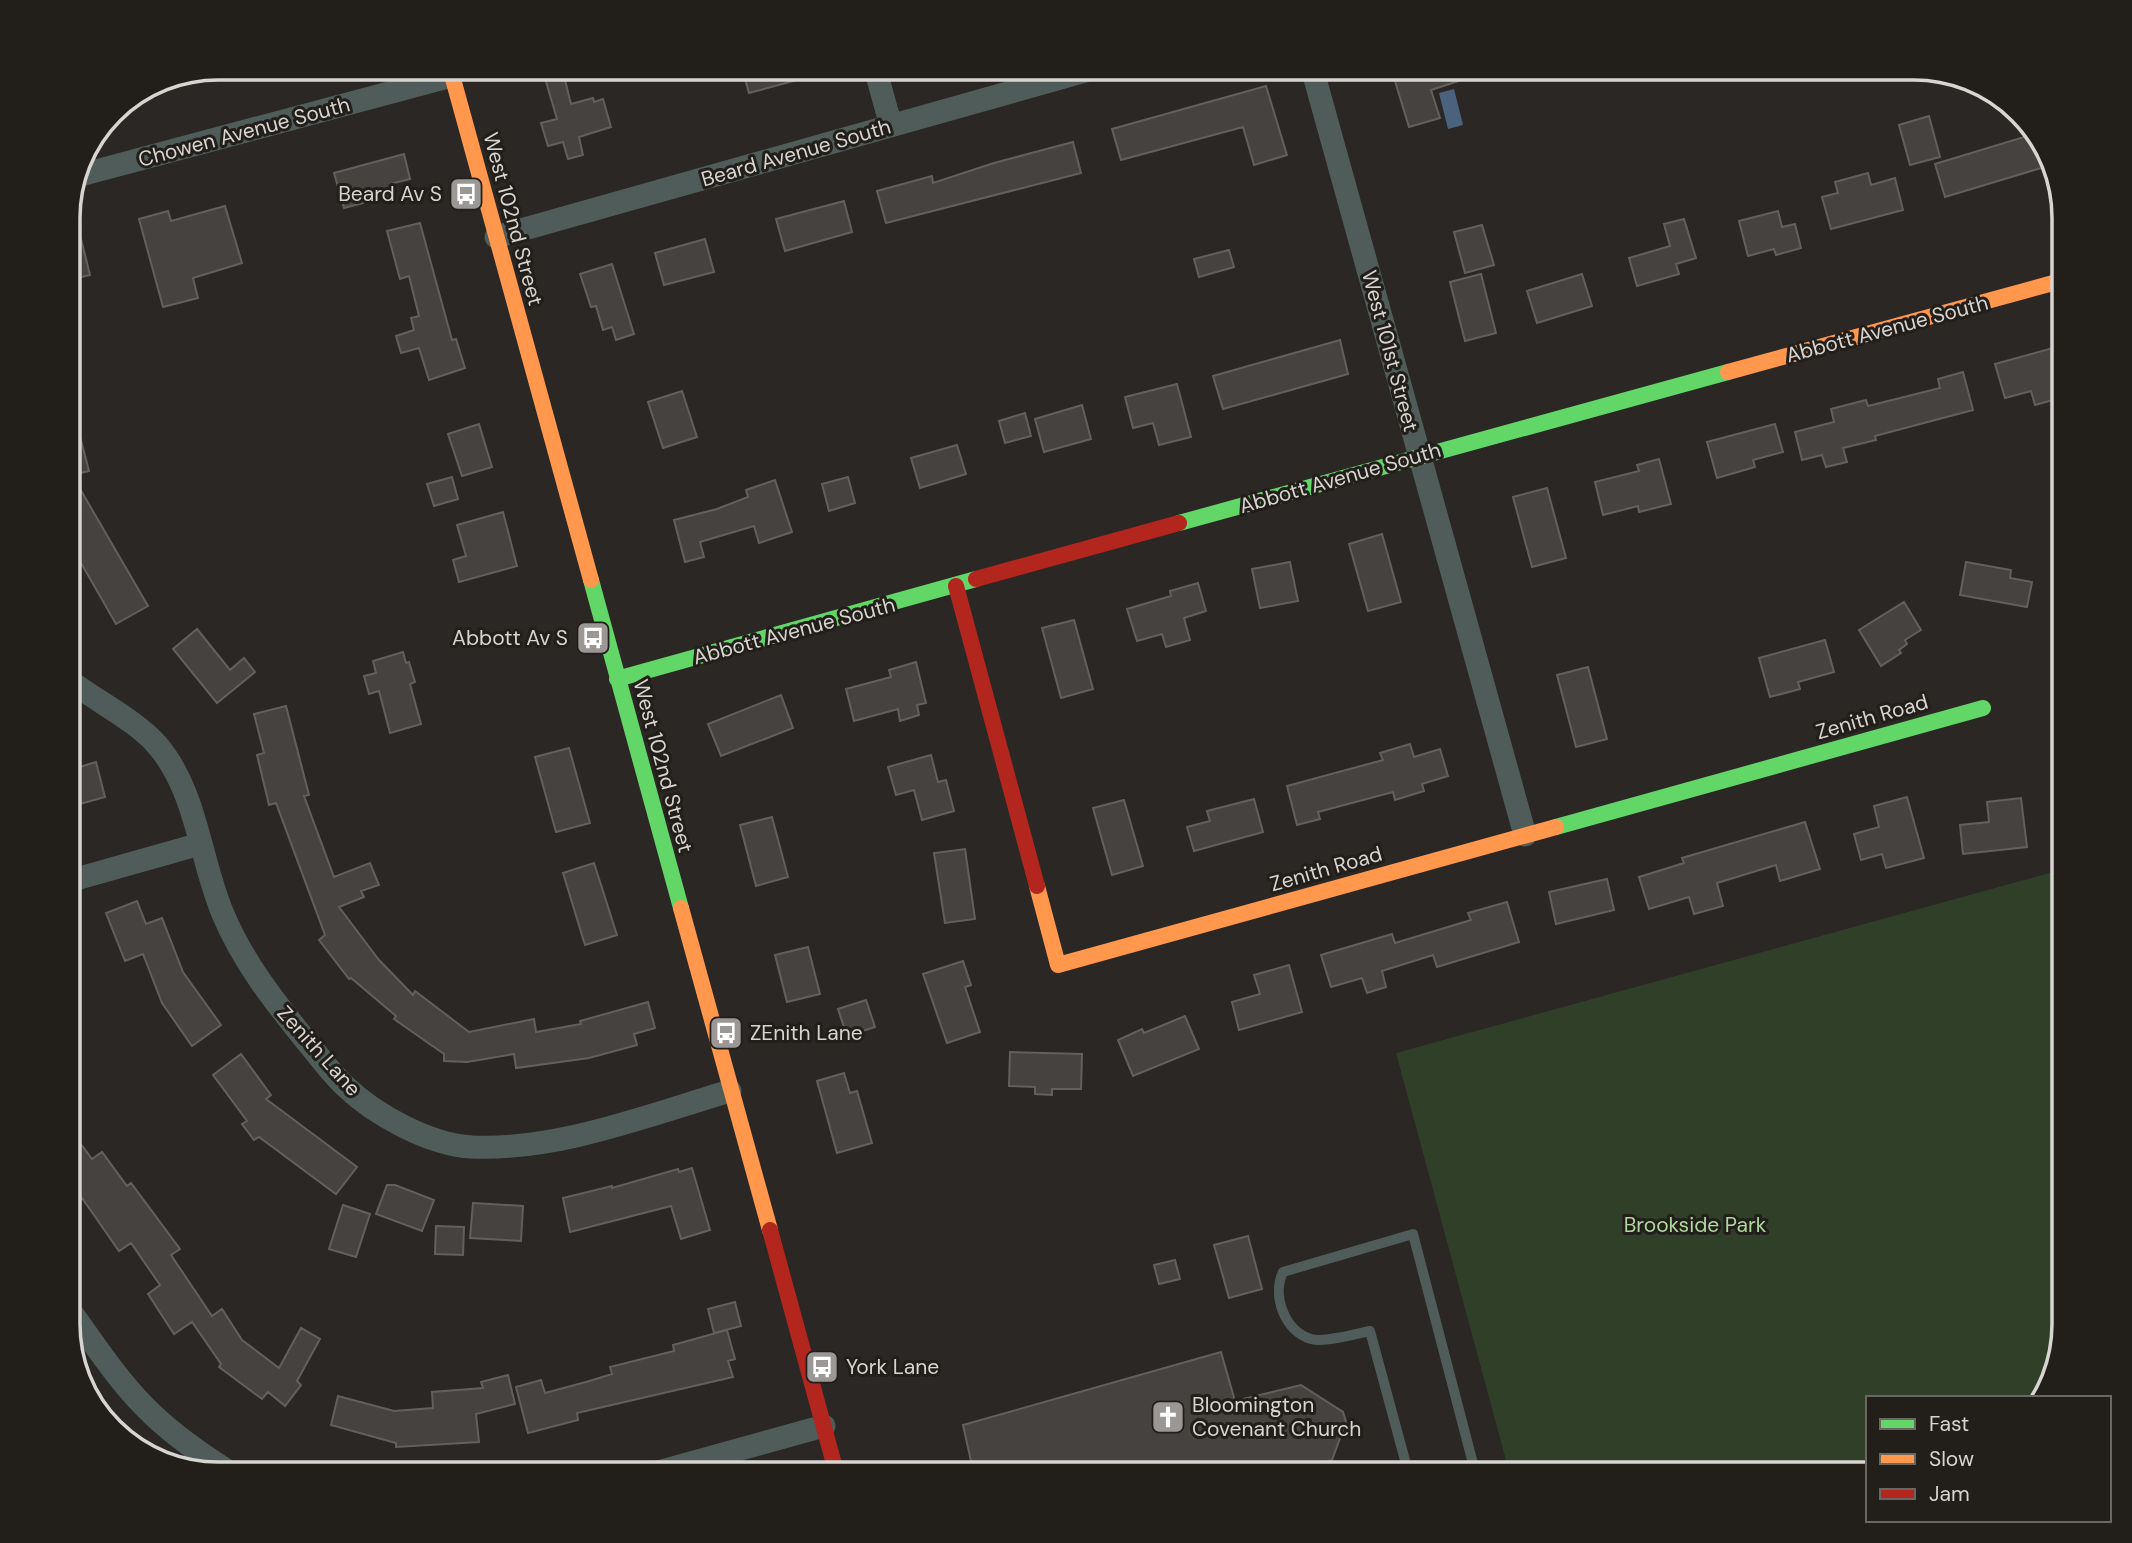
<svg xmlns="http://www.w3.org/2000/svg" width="2132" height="1543" font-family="'DM Sans',sans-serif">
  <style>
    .green { fill: #303f28 }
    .water { fill: #4a627d }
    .building { fill: #454240; stroke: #62605e; stroke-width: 2 }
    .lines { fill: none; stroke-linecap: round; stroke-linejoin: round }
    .lane { stroke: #4f5c59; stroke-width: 10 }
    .street { stroke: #4f5c59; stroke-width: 23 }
    .fast { stroke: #63d668; stroke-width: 16 }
    .slow { stroke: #ff974d; stroke-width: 16 }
    .jam { stroke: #b3261e; stroke-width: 16 }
    .labels { text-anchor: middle; stroke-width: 6; stroke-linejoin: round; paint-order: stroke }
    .street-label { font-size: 21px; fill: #d7d4d1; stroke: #221e1a }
    .poi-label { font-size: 21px; fill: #d7d4d1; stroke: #221e1a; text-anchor: start }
    .park-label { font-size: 21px; fill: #afd79f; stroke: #221e1a }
    .rim { fill: none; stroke: #d7d4d1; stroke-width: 3.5 }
  </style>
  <rect width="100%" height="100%" fill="#2a2725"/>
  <path class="green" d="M2064,869V1325L2039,1398H1868V1461L1818,1475H1510L1396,1053Z"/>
  <path class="water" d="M1454,89L1463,125L1448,129L1439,93Z"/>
  <path class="building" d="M542,68H562L571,104L593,98L594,102L603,99L611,127L579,137L583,155L568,159L563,142L548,146L541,123L557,119Z
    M742,68H818L819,74L749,93Z
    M1391,68H1486V72L1431,90L1440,118L1409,127Z
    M1266,86L1287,155L1254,165L1243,127L1121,160L1112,129Z
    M1929,116L1940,157L1910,165L1899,125Z
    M2034,134L2048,152L2051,165L1945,197L1935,164Z
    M1073,142L1081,173L886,223L877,191L932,176L933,183L994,163Z
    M404,154L410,179L390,184L393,195L344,208L334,173Z
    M1868,173L1871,185L1895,178L1903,210L1831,229L1822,197L1838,193L1835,182Z
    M844,201L852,232L785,251L776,219Z
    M225,206L242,263L193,278L198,298L163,307L139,219L168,211L171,221Z
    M1778,211L1782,227L1795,224L1801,248L1776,255L1774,249L1748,256L1739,221Z
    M75,215L90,275L69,280V216Z
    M1684,219L1696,258L1676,264L1679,274L1637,286L1629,258L1670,246L1664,224Z
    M420,223L452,340L456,339L465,368L429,380L419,348L401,353L396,336L414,330L411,318L419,316L409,276L400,279L387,231Z
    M1482,225L1494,265L1465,273L1454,232Z
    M705,239L714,272L664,285L655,253Z
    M1229,250L1234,267L1199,277L1194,259Z
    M612,264L634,334L616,340L612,327L603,330L596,306L591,307L580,274Z
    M1481,274L1496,333L1465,341L1450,282Z
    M1582,274L1592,306L1537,323L1527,291Z
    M1340,340L1348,374L1223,409L1213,376Z
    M2064,345V397L2035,405L2031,391L2005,398L1995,364Z
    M1963,372L1973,410L1875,436L1876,440L1843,448L1847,462L1826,467L1822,455L1802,460L1795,432L1834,422L1831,409L1866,400L1868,406L1940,388L1938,379Z
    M1177,384L1191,437L1159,445L1153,423L1133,428L1125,397Z
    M682,391L697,437L663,448L648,402Z
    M1082,405L1091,439L1044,452L1035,419Z
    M1025,413L1031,436L1005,443L999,421Z
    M75,417L89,471L72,475L148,606L116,624L69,542V418Z
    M479,424L492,467L462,476L448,434Z
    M1775,424L1783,452L1753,460L1755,467L1717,478L1707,442Z
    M957,445L966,474L920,488L911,458Z
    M1659,459L1671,504L1639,512L1638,506L1603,515L1595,482L1639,471L1637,465Z
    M452,477L458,499L434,506L427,484Z
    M848,477L855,503L829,511L822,484Z
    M775,480L792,532L759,543L754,526L700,542L704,557L685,562L674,520L717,509L748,497L746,490Z
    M1547,488L1566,558L1532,567L1513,497Z
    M503,512L517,566L459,582L453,560L466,556L457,525Z
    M1382,534L1401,602L1368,611L1349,544Z
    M1290,562L1298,601L1260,608L1252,569Z
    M1966,562L2011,570L2010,578L2032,582L2027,607L1960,595Z
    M1198,583L1206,611L1184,618L1190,640L1166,647L1162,634L1137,641L1127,609L1171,596L1170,591Z
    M1904,602L1921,630L1905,640L1907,644L1899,650L1901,653L1881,666L1859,630Z
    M1074,620L1093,689L1061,698L1042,628Z
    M197,629L230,670L244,658L255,672L217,703L173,649Z
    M1825,640L1834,672L1798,682L1800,689L1770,697L1759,658Z
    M403,652L406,663L409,662L415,682L410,684L421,724L390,733L379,691L369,694L364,676L376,673L373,661Z
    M916,662L926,703L917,705L919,715L900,721L898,709L854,721L846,689L891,677L889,670Z
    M1588,667L1607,739L1576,747L1557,675Z
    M781,695L793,728L721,756L708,724Z
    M286,706L309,795L304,796L334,877L370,863L379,885L361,891L364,897L339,907L379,960L413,995L415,991L469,1032L534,1019L536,1032L581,1024L580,1021L648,1002L655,1028L634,1034L637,1045L589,1058L516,1068L514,1054L467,1062L444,1061V1054L394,1019L396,1016L351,978L349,979L319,940L325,935L276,803L269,805L257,755L264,753L254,714Z
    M1410,744L1414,757L1440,749L1448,776L1422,784L1424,791L1395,800L1393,792L1318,812L1320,819L1297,825L1287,786L1383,760L1380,753Z
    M569,748L590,823L556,832L535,757Z
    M931,755L938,782L946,780L954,811L922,820L914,790L896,795L888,767Z
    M96,762L105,797L69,807V770Z
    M1907,797L1924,858L1886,868L1882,854L1861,860L1854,834L1879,827L1874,806Z
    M2021,798L2027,847L1963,854L1960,825L1989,822L1987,802Z
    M1254,799L1263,832L1194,851L1187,827L1210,821L1207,811Z
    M1124,800L1143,866L1112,875L1093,808Z
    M772,817L788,877L756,886L740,825Z
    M1805,822L1820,869L1780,881L1776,865L1717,883L1723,906L1694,914L1689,897L1649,909L1639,877L1684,863L1682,858Z
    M965,849L975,919L945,923L934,853Z
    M594,863L617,935L585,945L563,873Z
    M1607,879L1614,910L1556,924L1549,892Z
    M137,901L146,924L162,918L183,972L221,1025L192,1046L162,1003L143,954L125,961L106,913Z
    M1507,902L1519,942L1437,967L1433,955L1382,971L1386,987L1367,993L1362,978L1331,987L1321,955L1392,934L1395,943L1471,920L1468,913Z
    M808,947L820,994L787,1002L775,955Z
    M963,961L971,985L965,987L980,1032L947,1043L923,974Z
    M1289,965L1302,1012L1239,1030L1232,1002L1260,994L1254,975Z
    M866,1000L875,1027L847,1036L838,1009Z
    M1185,1016L1199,1049L1133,1076L1118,1040L1142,1029L1144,1033Z
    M1010,1052L1082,1054L1081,1089H1052V1095L1035,1094V1087L1009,1086Z
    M241,1054L271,1095L266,1099L357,1167L336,1194L259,1137L254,1140L242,1124L247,1121L213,1075Z
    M844,1073L850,1093L857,1091L872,1143L837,1153L817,1081Z
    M69,1128L92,1159L102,1152L127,1186L131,1183L180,1249L171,1255L212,1316L222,1309L242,1340L279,1368L301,1328L320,1339L297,1381L301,1385L285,1406L268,1392L262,1399L219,1367L221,1364L192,1322L174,1334L148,1294L160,1285L131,1243L119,1251L82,1198L80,1200L69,1183Z
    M692,1168L710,1230L681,1239L671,1206L570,1232L563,1198L612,1186V1188L678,1169L679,1172Z
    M387,1185H395L434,1200L422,1231L376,1214Z
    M473,1203L523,1206L521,1241L470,1238Z
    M343,1205L370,1214L356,1257L329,1249Z
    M436,1226L464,1227L463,1255L435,1254Z
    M1248,1236L1262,1289L1229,1298L1214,1245Z
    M1175,1260L1180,1279L1159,1284L1154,1265Z
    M735,1302L741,1326L714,1333L708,1309Z
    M727,1330L735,1359L728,1361L733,1377L577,1413L578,1420L528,1433L516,1387L541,1380L545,1393L586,1382L612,1374L610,1367L674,1351L673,1345Z
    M1221,1352L1235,1401L1301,1385L1343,1412L1346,1422L1332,1460L1277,1475H974L963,1425Z
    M508,1375L515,1404L476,1414L479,1442L396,1447V1443L331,1425L338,1396L394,1411L433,1408L432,1392L483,1388L481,1382Z"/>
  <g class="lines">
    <path class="lane" d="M1409,1475L1370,1331C1356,1334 1324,1343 1311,1339C1284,1331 1272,1295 1283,1272L1413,1234L1476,1475"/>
    <path class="street" d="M875,68L891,126
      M1312,68L1525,835
      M77,176L452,76
      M496,237L1096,68
      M69,680C96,701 137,721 158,746C197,792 200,860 223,914C243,962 274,1001 307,1042C319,1056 331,1073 345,1086C375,1115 430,1145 472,1147C557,1151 649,1115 730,1091
      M69,881L200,844
      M69,1309C95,1345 120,1384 152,1414C177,1438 205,1457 234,1475
      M647,1475L824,1426"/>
    <path class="fast" d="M1179,523L1728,372
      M591,580L681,908
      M617,679L976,579
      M1556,827L1983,708"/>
    <path class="slow" d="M450,68L591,580
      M1728,372L2064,280
      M1037,886L1058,965L1556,827
      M681,908L770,1230"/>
    <path class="jam" d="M976,579L1179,523
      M956,586L1037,886
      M770,1230L837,1475"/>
  </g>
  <defs>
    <symbol id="bus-square" viewBox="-11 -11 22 22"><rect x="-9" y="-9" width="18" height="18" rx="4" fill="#9a9795" stroke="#221e1a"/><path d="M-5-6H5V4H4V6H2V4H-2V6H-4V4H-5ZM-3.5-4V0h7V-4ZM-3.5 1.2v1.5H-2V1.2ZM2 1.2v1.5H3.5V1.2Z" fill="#fff"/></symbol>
    <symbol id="church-square" viewBox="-11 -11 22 22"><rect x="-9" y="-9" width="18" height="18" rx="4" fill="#9a9795" stroke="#221e1a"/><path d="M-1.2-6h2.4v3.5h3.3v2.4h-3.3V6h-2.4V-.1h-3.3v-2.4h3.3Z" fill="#fff"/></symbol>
  </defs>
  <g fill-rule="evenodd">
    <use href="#bus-square" x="447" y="175" width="38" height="38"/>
    <use href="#bus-square" x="574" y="619" width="38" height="38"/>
    <use href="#bus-square" x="707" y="1014" width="38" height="38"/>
    <use href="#bus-square" x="803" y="1348" width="38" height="38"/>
    <use href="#church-square" x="1149" y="1398" width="38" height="38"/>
  </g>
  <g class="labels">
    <g class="street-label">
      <text transform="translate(244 132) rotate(-15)" y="7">Chowen Avenue South</text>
      <text transform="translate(796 153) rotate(-16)" y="7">Beard Avenue South</text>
      <text transform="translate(513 219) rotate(75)" y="7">West 102nd Street</text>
      <text transform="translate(1887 329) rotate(-15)" y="7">Abbott Avenue South</text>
      <text transform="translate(1390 351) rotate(75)" y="7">West 101st Street</text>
      <text transform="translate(1340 478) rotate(-16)" y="7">Abbott Avenue South</text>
      <text transform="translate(794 631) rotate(-15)" y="7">Abbott Avenue South</text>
      <text transform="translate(1872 717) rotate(-16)" y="7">Zenith Road</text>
      <text transform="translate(663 766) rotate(75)" y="7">West 102nd Street</text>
      <text transform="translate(1326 869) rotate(-16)" y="7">Zenith Road</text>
      <text transform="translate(319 1051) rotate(48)" y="7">Zenith Lane</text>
    </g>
    <g class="poi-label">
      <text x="442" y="201" text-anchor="end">Beard Av S</text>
      <text x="568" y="645" text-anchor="end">Abbott Av S</text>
      <text x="750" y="1040">ZEnith Lane</text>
      <text x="846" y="1374">York Lane</text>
      <text x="1192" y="1412">Bloomington<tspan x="1192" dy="24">Covenant Church</tspan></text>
    </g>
    <g class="park-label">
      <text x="1695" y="1232">Brookside Park</text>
    </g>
  </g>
  <path d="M0 0H2132V1543H0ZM218 80H1914A138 138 0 0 1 2052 218V1324A138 138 0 0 1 1914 1462H218A138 138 0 0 1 80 1324V218A138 138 0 0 1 218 80Z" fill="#221e1a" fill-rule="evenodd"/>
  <path class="rim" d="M218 80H1914A138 138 0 0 1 2052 218V1324A138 138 0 0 1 1914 1462H218A138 138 0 0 1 80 1324V218A138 138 0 0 1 218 80Z"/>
  <rect x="1866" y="1396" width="245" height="126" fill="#221e1a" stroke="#6a6763" stroke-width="2"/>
  <rect x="1880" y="1419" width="35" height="10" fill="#63d668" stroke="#6a6763" stroke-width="2"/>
  <text x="1929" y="1431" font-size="21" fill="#d7d4d1">Fast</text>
  <rect x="1880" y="1454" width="35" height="10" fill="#ff974d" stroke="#6a6763" stroke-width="2"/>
  <text x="1929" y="1466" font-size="21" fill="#d7d4d1">Slow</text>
  <rect x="1880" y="1489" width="35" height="10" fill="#b3261e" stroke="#6a6763" stroke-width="2"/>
  <text x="1929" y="1501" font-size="21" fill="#d7d4d1">Jam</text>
</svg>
